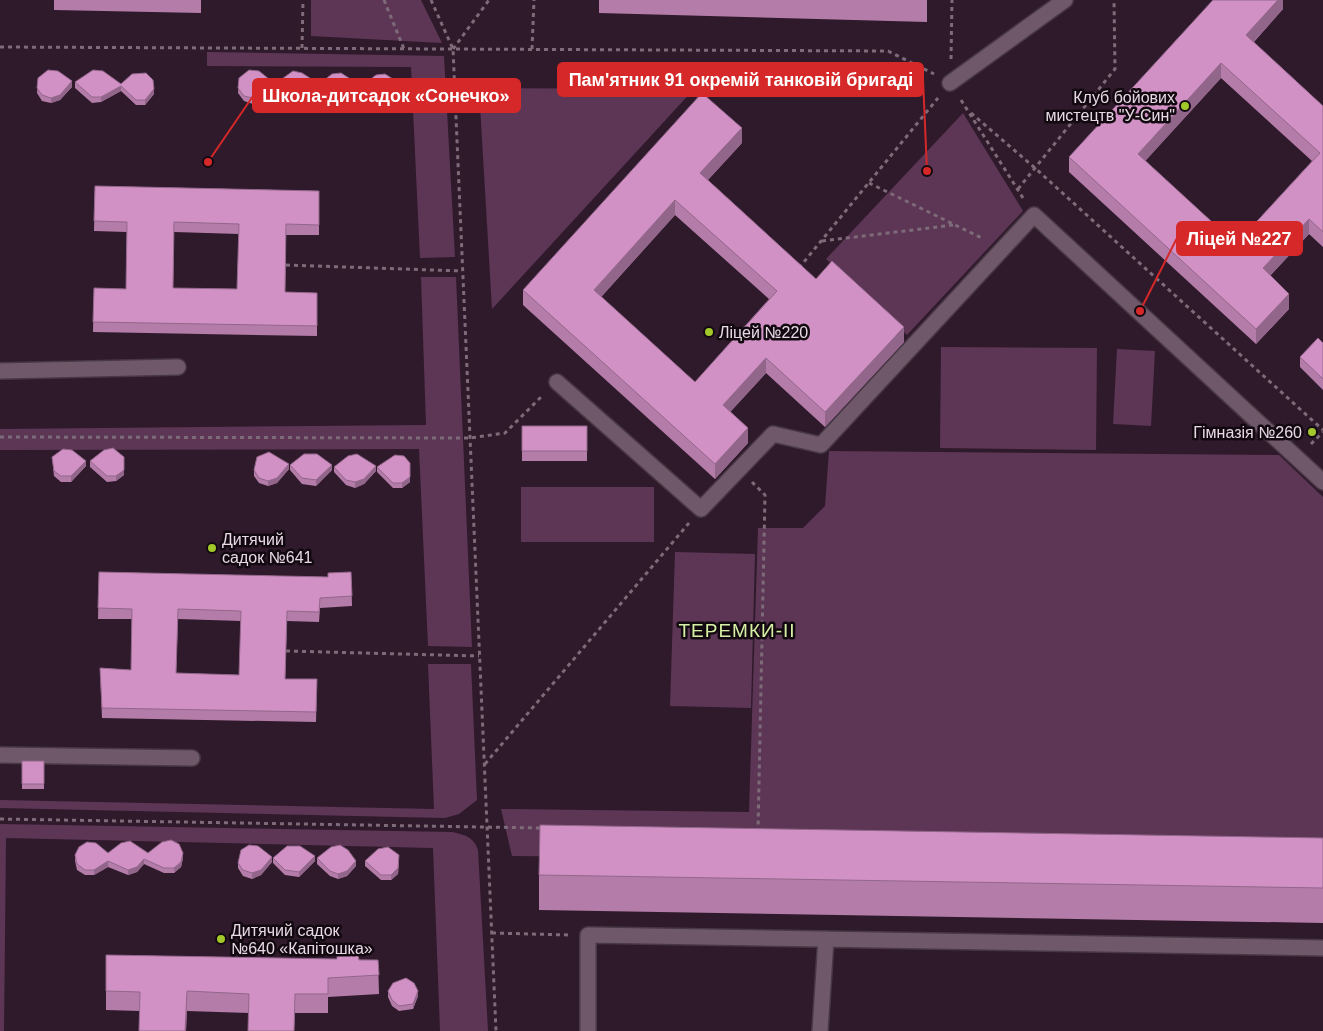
<svg xmlns="http://www.w3.org/2000/svg" width="1323" height="1031" font-family="Helvetica,sans-serif">
  <style>
    .green { fill: #5d3656 }
    .lines { fill: none; stroke-linecap: round; stroke-linejoin: round }
    .minor-casing { stroke: #483846; stroke-width: 18 }
    .path { stroke: #7d6b79; stroke-width: 3; stroke-dasharray: 4 4; stroke-linecap: butt }
    .minor { stroke: #70586b; stroke-width: 15 }
    .wall { fill: #b47da9; fill-rule: evenodd }
    .shaded-wall { fill: #92668a }
    .building { fill: #d191c5; stroke: #92668a; fill-rule: evenodd }
    .poi-dot { fill: #a2c929; stroke: #120910; stroke-width: 2 }
    .labels { text-anchor: middle; stroke-width: 5; stroke-linejoin: round; paint-order: stroke }
    .poi-label { font-size: 16px; fill: #e8d9e4; stroke: #120910; text-anchor: start }
    .quarter-label { font-size: 19px; letter-spacing: 1px; fill: #d6efa4; stroke: #120910 }
    .leader { fill: none; stroke: #d62828; stroke-width: 2 }
    .callout-dot { fill: #d62828; stroke: #120910; stroke-width: 2 }
    .callout { fill: #d62828; stroke: #d62828; stroke-width: 2 }
    .callout-label { font-size: 18px; text-anchor: middle; font-weight: bold; fill: #fff }
  </style>
  <rect width="100%" height="100%" fill="#2f1a2b"/>
  <path class="green" d="M311,0H421L442,43L311,36Z
    M207,52L444,56L455,257L420,258L411,67L207,66Z
    M479,88L694,89L492,309Z
    M963,113L1023,211L907,335L826,259Z
    M421,277H456L472,647L428,646L419,449L0,450V429L426,425Z
    M941,347L1097,348L1096,450L940,448Z
    M1117,349L1155,351L1151,426L1113,424Z
    M829,451L1279,455L1323,497V864L512,856L501,809L749,812L758,528H803L825,506Z
    M521,487H654V542H521Z
    M675,552L755,554L751,708L670,706Z
    M428,664H471L477,800L459,814L445,818L0,808V800L434,809Z
    M0,824L452,832C465,835 474,837 478,850L488,1031H440L433,848L6,838L4,1031H0Z"/>
  <g class="lines">
    <defs>
      <path id="minor" d="M950,83L1065,0
        M0,371L178,367
        M557,382L701,509L773,434L821,445L1034,215L1323,482
        M0,755L192,758
        M588,1031V935L1323,948
        M820,1031L826,939"/>
    </defs>
    <use href="#minor" class="minor-casing"/>
    <path class="path" d="M384,0L404,49
      M431,0L453,49L496,1031
      M0,47L888,51L934,74
      M302,48L303,0
      M453,49L489,0
      M532,49L534,0
      M951,59L952,0
      M961,100L1023,198
      M971,113L1035,168L1323,430
      M869,183L984,239
      M1018,189L1115,69L1114,0
      M822,241L954,225
      M286,265L462,271
      M799,268L938,98
      M0,437L470,438L505,433L543,395
      M1311,444L1323,432
      M752,482L765,495L758,831
      M286,651L479,656
      M485,764L689,523
      M0,819L542,828
      M492,933L569,935"/>
    <use href="#minor" class="minor"/>
  </g>
  <path class="wall" d="M54,0H201V13L54,10Z
    M599,0H927V22L599,13Z
    M1283,0V9L1254,42L1323,106V247L1309,234L1270,276L1289,309L1256,344L1069,172V157ZM1221,78L1312,161L1236,244L1145,161Z
    M38,78L72,87L60,100L51,103L42,101L37,93Z
    M239,78L275,84L316,88L301,104L291,105L276,91L253,104L244,101L238,93Z
    M75,82L121,84L154,94L145,105H136L121,91L101,102L92,103L75,88Z
    M318,85L360,90L348,103L340,106L331,103L318,90Z
    M362,86L395,100L388,106H379L362,91Z
    M742,143L708,180L816,279L904,342L825,427L766,373L730,412L748,443L715,479L523,305V290ZM675,215L769,299L695,382L601,297Z
    M95,186L319,191V235H286L285,292L317,293V336L93,332L94,288L126,289L127,232L94,231ZM174,232L239,234L237,289L173,288Z
    M1323,343V390L1300,367V357Z
    M522,426H587V461H522Z
    M52,457L86,466L71,482H61L54,476Z
    M90,461L124,475L116,481L107,482L90,467Z
    M290,465L332,470L316,486L302,484L290,470Z
    M334,467L376,471L364,484L355,488L346,485L334,472Z
    M377,467L410,482L402,488H393L377,472Z
    M289,469L277,483L268,486L259,483L254,476V470Z
    M99,572L328,577L351,572L352,606L320,608L319,622L287,621L285,679H317L316,722L102,718L100,668L131,670L132,619H98ZM178,619L241,621L239,675L176,673Z
    M22,761H44V789H22Z
    M1323,838V923L539,910V875Z
    M108,853H148L183,858L181,867L174,873H164L144,864L137,872L128,875L108,867L94,875H85L77,870L75,861V855Z
    M273,858L315,861L299,877L285,875L273,863Z
    M317,858L356,866L347,876L338,879L330,876L317,864Z
    M399,860L398,874L391,880H381L365,866V861Z
    M272,862L261,875L252,879L243,876L238,868V863Z
    M106,955L378,960L379,994L328,997V1013H295L294,1031H248L249,1013L187,1011L186,1031H139L140,1011L106,1010Z
    M388,991L418,996L413,1009L399,1011L392,1006L388,997Z"/>
  <path class="shaded-wall" d="M1278,0H1283V9L1246,50V35Z
    M1221,63V78L1138,169V154Z
    M72,81V87L60,100L51,103V98Z
    M316,82V88L301,104V99Z
    M360,85V90L348,103L340,106V101Z
    M121,86V91L101,102V97Z
    M276,86V91L253,104V98Z
    M396,87L395,100L388,106V101Z
    M154,89V94L145,105V100Z
    M742,128V143L700,188V173Z
    M675,200V215L594,305V290Z
    M1309,219V234L1263,283V268Z
    M1289,294V309L1256,344V329Z
    M904,327V342L825,427V412Z
    M766,358V373L723,420V405Z
    M748,428V443L715,479V464Z
    M86,461V466L71,482V476Z
    M124,462V475L116,481V476Z
    M289,464V469L277,483L268,486V481Z
    M332,465V470L316,486V480Z
    M376,466V471L364,484L355,488V482Z
    M410,468V482L402,488V483Z
    M183,853V858L181,867L174,873V868Z
    M315,856V861L299,877V872Z
    M272,857V862L261,875L252,879V873Z
    M144,859V864L137,872L128,875V870Z
    M399,860L398,874L391,880V875Z
    M108,861V867L94,875V870Z
    M356,861V866L347,876L338,879V874Z
    M187,991L186,1031H185Z
    M418,991V996L413,1009V1004Z"/>
  <path class="building" d="M1213,0H1278L1246,35L1323,106V232L1309,219L1263,268L1289,294L1256,329L1069,157ZM1221,63L1320,153L1236,244L1138,154Z
    M48,70L58,71L72,81L60,95L51,98L42,95L37,88L38,78Z
    M93,70L103,71L121,84L132,74L146,73L153,80L154,89L145,100H136L121,86L101,97H92L75,82Z
    M249,70L259,71L275,84L293,71L302,73L316,82L301,99H291L276,86L253,98L244,96L238,88L239,78Z
    M341,73L360,85L348,98L340,101L331,98L318,85L332,74Z
    M385,74L396,81L395,95L388,101H379L362,86L376,75Z
    M702,93L742,128L700,173L816,279L832,261L904,327L825,412L766,358L723,405L748,428L715,464L523,290ZM675,200L777,291L695,382L594,290Z
    M95,186L319,191V225L286,224L285,292L317,293V326L93,322L94,288L126,289L127,222L94,221ZM174,222L239,224L237,289L173,288Z
    M1318,338L1323,343V379L1300,357Z
    M522,426H587V451H522Z
    M113,448L124,457V470L116,476H107L90,461L104,450Z
    M63,449L72,450L86,461L71,476H61L54,471L52,457Z
    M269,452L289,464L277,478L268,481L259,478L254,470L257,457Z
    M304,454H317L332,465L316,480L302,478L290,465Z
    M357,454L376,466L364,479L355,482L346,480L334,467L348,456Z
    M395,455L404,456L410,463V477L402,483H393L377,467Z
    M99,572L328,577V573L351,572L352,596L320,598L319,612L287,611L285,679H317L316,712L102,708L100,668L131,670L132,609L98,608ZM178,609L241,611L239,675L176,673Z
    M22,761H44V784H22Z
    M540,825L1323,838V888L539,875Z
    M171,840L179,844L183,853L181,862L174,868H164L144,859L137,867L128,870L108,861L94,870H85L77,864L75,855L79,847L87,842L96,843L108,853L121,843L130,841L148,853L162,842Z
    M249,845L258,846L272,857L261,870L252,873L243,870L238,863L241,850Z
    M340,845L348,850L356,861L347,871L338,874L330,871L317,858L331,847Z
    M287,846H300L315,856L299,872L285,870L273,858Z
    M388,847L399,855L398,868L391,875H381L365,861L378,849Z
    M358,954L359,960H378L379,975L328,978V994H295L294,1031H248L249,994L187,991L185,1031H139L140,992L106,991V955L337,959V955Z
    M406,978L414,983L418,991L413,1004L399,1006L392,1000L388,991L393,983Z"/>
  <g class="poi-dot">
    <circle cx="1185" cy="106" r="5"/>
    <circle cx="709" cy="332" r="5"/>
    <circle cx="1312" cy="432" r="5"/>
    <circle cx="212" cy="548" r="5"/>
    <circle cx="221" cy="939" r="5"/>
  </g>
  <g class="labels">
    <g class="poi-label">
      <text x="1175" y="103" text-anchor="end">Клуб бойових<tspan x="1175" dy="18">мистецтв "У-Син"</tspan></text>
      <text x="719" y="338">Ліцей №220</text>
      <text x="1302" y="438" text-anchor="end">Гімназія №260</text>
      <text x="222" y="545">Дитячий<tspan x="222" dy="18">садок №641</tspan></text>
      <text x="231" y="936">Дитячий садок<tspan x="231" dy="18">№640 «Капітошка»</tspan></text>
    </g>
    <g class="quarter-label">
      <text x="737" y="637">ТЕРЕМКИ-ІІ</text>
    </g>
  </g>
  <path class="leader" d="M927 171L923 79M208 162L253 96M1140 311L1177 238"/>
  <g class="callout-dot">
    <circle cx="927" cy="171" r="5"/>
    <circle cx="208" cy="162" r="5"/>
    <circle cx="1140" cy="311" r="5"/>
  </g>
  <g class="callout">
    <rect x="558" y="63" width="365" height="33" rx="5"/>
    <rect x="253" y="79" width="267" height="33" rx="5"/>
    <rect x="1177" y="222" width="125" height="33" rx="5"/>
  </g>
  <g class="callout-label">
    <text x="741" y="86">Пам'ятник 91 окремій танковій бригаді</text>
    <text x="386" y="102">Школа-дитсадок «Сонечко»</text>
    <text x="1239" y="245">Ліцей №227</text>
  </g>
</svg>
